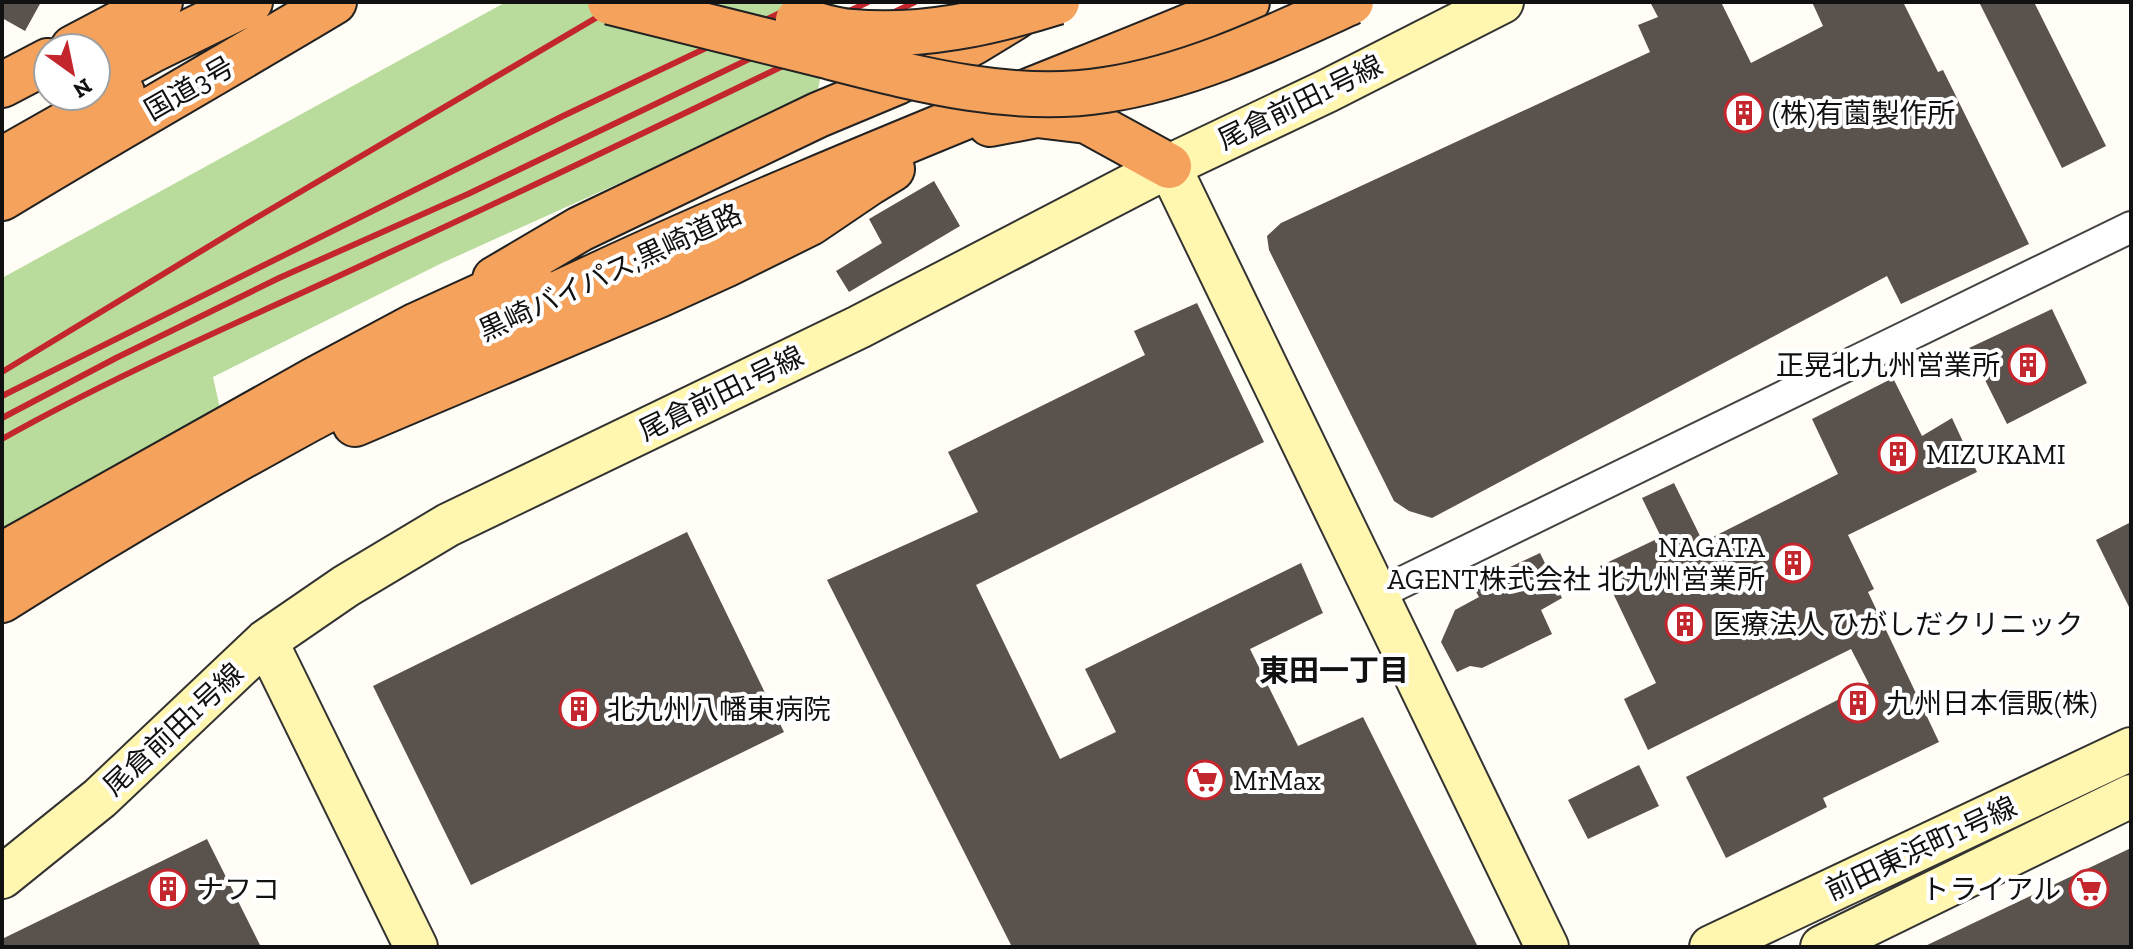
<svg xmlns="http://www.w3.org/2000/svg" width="2133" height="949" font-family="'Zilla Slab','Noto Sans JP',serif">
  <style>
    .forest { fill: #b9dc9c }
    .building { fill: #5a524d }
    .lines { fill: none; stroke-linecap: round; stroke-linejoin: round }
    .street-casing { stroke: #444; stroke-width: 34 }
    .secondary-casing { stroke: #333; stroke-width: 46 }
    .highway-casing { stroke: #222; stroke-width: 48 }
    .street { stroke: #fff; stroke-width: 30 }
    .secondary { stroke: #fff6b0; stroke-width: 42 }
    .highway { stroke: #f5a25d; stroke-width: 44 }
    .rail { stroke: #c4262e; stroke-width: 6 }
    .highway-bridge-casing { stroke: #222; stroke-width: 48; stroke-linecap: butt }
    .highway-bridge { stroke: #f5a25d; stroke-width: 44 }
    .labels { text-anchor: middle; stroke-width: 8; stroke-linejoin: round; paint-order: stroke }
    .street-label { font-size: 28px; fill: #111; stroke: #fff }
    .poi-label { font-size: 28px; fill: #111; stroke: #fff; text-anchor: start }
    .neighbourhood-label { font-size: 30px; font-weight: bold; fill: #111; stroke: #fff }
  </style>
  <rect width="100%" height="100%" fill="#fffdf5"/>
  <path class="forest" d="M506,2H836L817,94L442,263L213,377L221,413L2,539V278Z"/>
  <path class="building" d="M2,2H41L25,31L2,18Z
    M1650,2H1721L1751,63L1823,26L1812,2H1903L1938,72L1943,70L2029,244L1901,304L1887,276L1432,518L1409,511L1394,501L1269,250L1267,236L1281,223L1650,52L1638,25L1658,17Z
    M1979,2H2034L2106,146L2062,168Z
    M934,181L960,226L849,292L836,271L882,243L869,219Z
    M1197,303L1264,442L976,585L1060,759L1116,732L1085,669L1301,563L1323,613L1250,649L1298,746L1363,717L1478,947H1012L827,580L978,512L948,452L1145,355L1134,331Z
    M2052,309L2087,383L2007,424L1969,348Z
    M1893,378L1922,436L1952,418L1977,472L1848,535L1874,589L1868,592L1939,742L1823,798L1827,807L1726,858L1686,777L1869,684L1851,649L1648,750L1624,699L1656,683L1600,566L1661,537L1642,498L1674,483L1703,542L1838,474L1812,419Z
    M2131,522V611L2096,540Z
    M687,532L784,732L471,885L373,686Z
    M1540,553L1562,598L1541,610L1552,634L1482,668L1470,666L1457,672L1441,642L1455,610L1479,597L1472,585Z
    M1639,765L1659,806L1588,839L1568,800Z
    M207,839L261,947H2V939Z
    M2131,848V947H1923Z"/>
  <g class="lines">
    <defs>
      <path id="street" d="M1378,594L2131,227"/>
      <path id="secondary" d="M1169,166C1294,427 1422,686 1547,947
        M266,641L416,947
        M2,877L100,798L266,641L346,586L448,525L859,327L1169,166L1327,91L1502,2
        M1711,947L2131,749
        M1822,947L2131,796"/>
      <path id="highway" d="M73,48L160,2
        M96,80L150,51L250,2
        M2,85L48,61
        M990,124L1037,115L1087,121L1169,166
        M2,160L122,92
        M2,198C112,131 224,68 334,2
        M495,279L580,229L818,115L897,82L974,42L1015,17
        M355,424L659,295L725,265L810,223L869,183L892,169
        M2,555L316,379L417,325L529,274
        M2,600C194,478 393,369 600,274C734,212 872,155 1009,99C1088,67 1168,36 1247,2"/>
    </defs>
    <use href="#street" class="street-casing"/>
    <use href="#secondary" class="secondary-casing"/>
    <use href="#highway" class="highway-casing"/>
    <use href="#street" class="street"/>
    <use href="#secondary" class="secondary"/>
    <use href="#highway" class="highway"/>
    <path class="rail" d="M2,372L244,225L623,2
      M2,396L563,116L803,2
      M2,418L116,358L279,278L468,194L868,2
      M2,439C125,370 256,315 384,255C562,173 738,88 915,2"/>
    <defs>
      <path id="highway-bridge" d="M610,2C681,20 752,38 823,55C913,78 1011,105 1105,90C1191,77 1272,38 1351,2
        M798,20C815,24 834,31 852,32C922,38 990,23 1057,2"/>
    </defs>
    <use href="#highway-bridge" class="highway-bridge-casing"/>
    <use href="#highway-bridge" class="highway-bridge"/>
  </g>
  <defs>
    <symbol id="building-ring" viewBox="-11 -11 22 22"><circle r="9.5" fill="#fff" stroke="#c4262e" stroke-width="1.5"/><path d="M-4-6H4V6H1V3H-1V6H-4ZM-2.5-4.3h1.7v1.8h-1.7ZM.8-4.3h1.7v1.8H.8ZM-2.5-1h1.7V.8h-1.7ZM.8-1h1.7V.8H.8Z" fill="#c4262e"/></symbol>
    <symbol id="supermarket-ring" viewBox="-11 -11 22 22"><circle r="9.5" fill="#fff" stroke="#c4262e" stroke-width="1.5"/><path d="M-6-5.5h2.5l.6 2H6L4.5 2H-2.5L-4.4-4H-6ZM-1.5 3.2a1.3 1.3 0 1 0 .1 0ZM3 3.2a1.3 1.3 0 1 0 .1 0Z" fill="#c4262e"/></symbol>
  </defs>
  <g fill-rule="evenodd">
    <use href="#building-ring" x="1722" y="91" width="44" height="44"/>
    <use href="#building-ring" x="2006" y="343" width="44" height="44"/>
    <use href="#building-ring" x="1876" y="432" width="44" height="44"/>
    <use href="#building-ring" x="1771" y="541" width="44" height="44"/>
    <use href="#building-ring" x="1663" y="602" width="44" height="44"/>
    <use href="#building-ring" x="1836" y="681" width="44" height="44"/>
    <use href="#building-ring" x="557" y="687" width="44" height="44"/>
    <use href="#supermarket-ring" x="1183" y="758" width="44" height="44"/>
    <use href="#building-ring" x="146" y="867" width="44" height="44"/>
    <use href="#supermarket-ring" x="2067" y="867" width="44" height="44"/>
  </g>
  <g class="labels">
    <g class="street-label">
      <text transform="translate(189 88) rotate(-30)" y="10">国道3号</text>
      <text transform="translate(1300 102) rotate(-26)" y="10">尾倉前田1号線</text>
      <text transform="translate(610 272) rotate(-25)" y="10">黒崎バイパス;黒崎道路</text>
      <text transform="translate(721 393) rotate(-26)" y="10">尾倉前田1号線</text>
      <text transform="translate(173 729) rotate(-43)" y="10">尾倉前田1号線</text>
      <text transform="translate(1921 848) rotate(-25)" y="10">前田東浜町1号線</text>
    </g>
    <g class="poi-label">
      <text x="1772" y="123">(株)有薗製作所</text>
      <text x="2000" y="375" text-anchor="end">正晃北九州営業所</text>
      <text x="1926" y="464">MIZUKAMI</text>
      <text x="1765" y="557" text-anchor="end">NAGATA<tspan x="1765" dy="32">AGENT株式会社 北九州営業所</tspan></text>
      <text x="1713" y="634">医療法人 ひがしだクリニック</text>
      <text x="1886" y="713">九州日本信販(株)</text>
      <text x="607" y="719">北九州八幡東病院</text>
      <text x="1233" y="790">MrMax</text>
      <text x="196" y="899">ナフコ</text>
      <text x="2061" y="899" text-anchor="end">トライアル</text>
    </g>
    <g class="neighbourhood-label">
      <text x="1334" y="681">東田一丁目</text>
    </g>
  </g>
  <rect width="2133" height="949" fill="none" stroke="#111111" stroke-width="8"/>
  <g transform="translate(72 72) rotate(147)"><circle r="38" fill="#ffffff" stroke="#a0a0a0" stroke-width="2"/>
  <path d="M0-6L14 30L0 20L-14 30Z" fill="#c4262e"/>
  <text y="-12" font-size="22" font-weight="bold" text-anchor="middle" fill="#111111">N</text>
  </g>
</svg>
